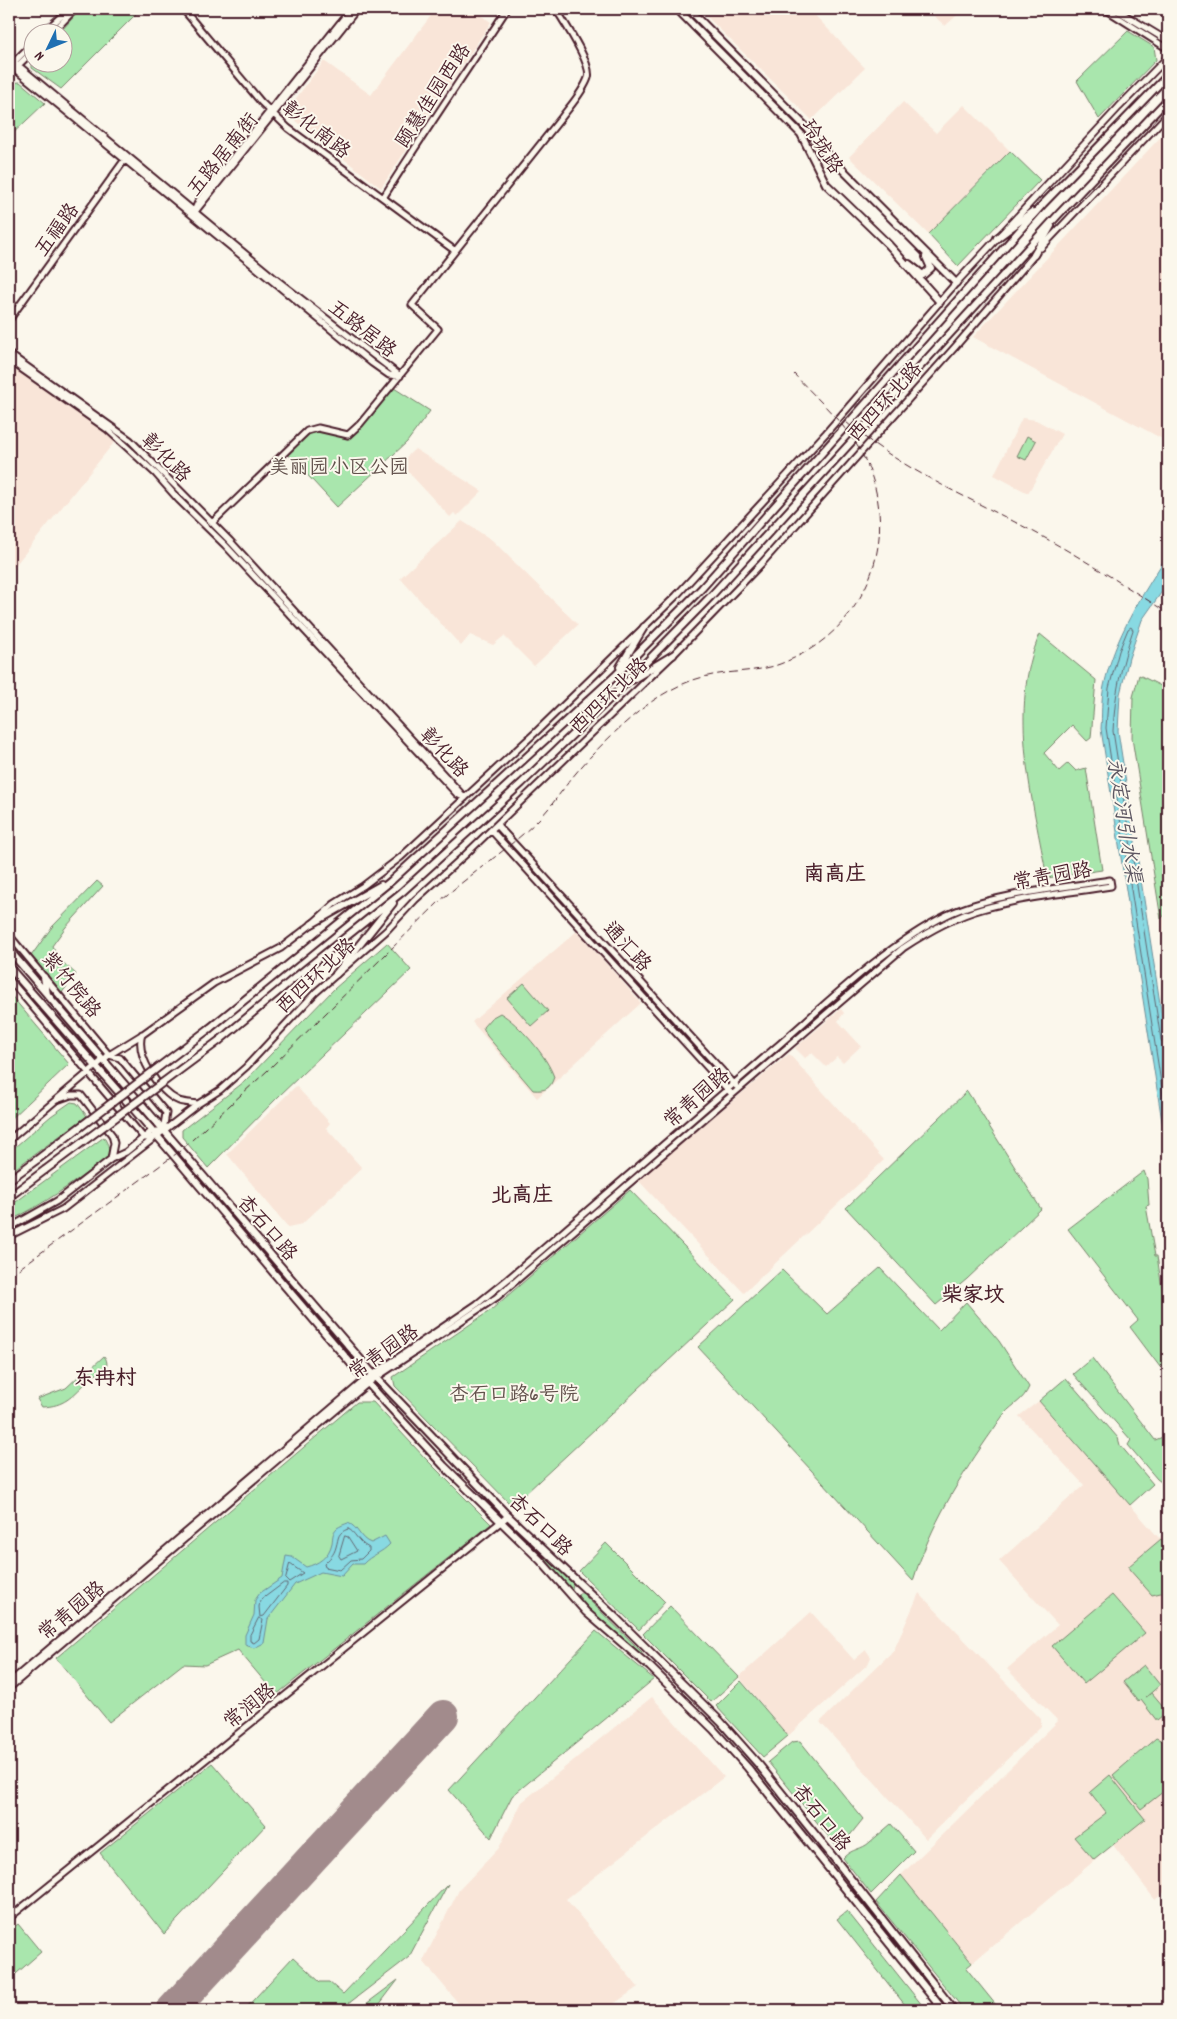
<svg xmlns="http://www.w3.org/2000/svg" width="1177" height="2019" font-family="Dekko,'LXGW WenKai TC',sans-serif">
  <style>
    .built { fill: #f9e5d8 }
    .green { fill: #a9e6ad; stroke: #7a826c }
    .water { fill: #88d9e2; stroke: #6f8f99 }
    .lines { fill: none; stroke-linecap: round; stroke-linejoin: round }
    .shore { stroke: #636974; stroke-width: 1 }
    .runway { stroke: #a28b8c; stroke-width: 32 }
    .tertiary-casing { stroke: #4a1f2b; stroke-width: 9 }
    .secondary-casing { stroke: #4a1f2b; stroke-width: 9 }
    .primary-casing { stroke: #4a1f2b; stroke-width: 10 }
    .trunk-casing { stroke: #4a1f2b; stroke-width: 10 }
    .tertiary { stroke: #fbf7ec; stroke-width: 5 }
    .secondary { stroke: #fbf7ec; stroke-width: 5.5 }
    .primary { stroke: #fbf7ec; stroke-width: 6 }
    .trunk { stroke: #fbf7ec; stroke-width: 6 }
    .rail { stroke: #4a1f2b; stroke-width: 1; stroke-dasharray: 8 4; stroke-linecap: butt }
    .trunk-bridge-casing { stroke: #4a1f2b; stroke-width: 10; stroke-linecap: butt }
    .trunk-bridge { stroke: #fbf7ec; stroke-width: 6 }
    .labels { text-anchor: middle; stroke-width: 4; stroke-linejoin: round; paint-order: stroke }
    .street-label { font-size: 20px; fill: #4a1f2b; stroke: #fbf7ec }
    .park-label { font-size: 20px; fill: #62514c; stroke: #fbf7ec }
    .water-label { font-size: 21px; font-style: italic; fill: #5d5762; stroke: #fbf7ec }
    .neighbourhood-label { font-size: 21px; font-weight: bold; fill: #4a1f2b; stroke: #fbf7ec }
  </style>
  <rect width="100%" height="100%" fill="#fbf7ec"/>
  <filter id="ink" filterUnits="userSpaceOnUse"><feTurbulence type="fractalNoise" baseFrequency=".02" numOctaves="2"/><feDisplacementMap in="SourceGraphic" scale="10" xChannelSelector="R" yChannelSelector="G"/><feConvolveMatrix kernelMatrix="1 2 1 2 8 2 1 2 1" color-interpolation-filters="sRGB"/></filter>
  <g filter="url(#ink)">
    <path class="built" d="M436,9H472L491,22L381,188L285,113L324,61L371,95Z
      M699,9H809L865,68L812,120Z
      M927,9H964L945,26Z
      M903,102L936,133L964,105L1010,151L928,234L849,157Z
      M1168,129V442L973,337Z
      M9,365L116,440L9,573Z
      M1022,418L1036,420L1062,434L1028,493L994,475Z
      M415,449L482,491L457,516L454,513L450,517L400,463Z
      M462,521L492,540L578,625L534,666L504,636L493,645L470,635L461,646L400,578Z
      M1168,912V944L1163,938L1161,919Z
      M577,931L641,1003L537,1098L472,1022Z
      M841,1009L844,1013L838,1021L861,1046L843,1063L837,1057L826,1067L812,1053L805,1058L795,1048Z
      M789,1054L884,1160L744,1293L638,1180Z
      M296,1086L330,1123L326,1128L362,1168L302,1224L288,1227L227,1154Z
      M1039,1401L1159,1538L1168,1530V1629L1165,1639L1168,1662V1889L1155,1900L1113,1845L972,1963L901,1875L1058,1721L1007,1669L1058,1625L999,1561L1084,1485L1019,1416Z
      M919,1593L1041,1719V1726L926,1839L820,1722L894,1650Z
      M811,1612L854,1660L866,1650L871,1657L868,1664L788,1736L739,1677Z
      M652,1697L724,1777L566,1899L638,1987L605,2010H464L423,1961L459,1890L499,1848L522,1802Z"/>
    <path class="green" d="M81,9H137L139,11L61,89L32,68V60V62H62V32H60Z
      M1128,31L1154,47L1156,60L1099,119L1077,81Z
      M20,82L45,103L9,137V83Z
      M1010,151L1040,180L958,266L928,234Z
      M394,388L430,411L407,442L337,507L288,454C314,426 312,430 348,439L366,422Z
      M1027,436L1036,441L1026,460L1017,456Z
      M1040,634L1096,680L1091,738L1087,741L1072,725L1044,753L1059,771L1068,763L1076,771L1086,768L1102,870L1047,878C1033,801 1007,709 1040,634Z
      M1139,675L1165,688L1168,683V911L1161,919L1132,738L1133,697Z
      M97,881L103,886L65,928L52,946L60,960L76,974L61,994L56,989L58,987L31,956L52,927Z
      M387,943L411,970L279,1096L208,1168L182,1137V1130L244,1082L334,989Z
      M524,983L548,1011L531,1026L507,998Z
      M9,993L69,1064L9,1121Z
      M500,1013C519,1024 547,1056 554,1077C550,1089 546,1091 533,1090L487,1036L483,1027L491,1018Z
      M967,1091L1041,1209L967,1279L936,1305L846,1208Z
      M71,1102L77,1103L87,1116L9,1173V1152L51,1116Z
      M104,1137L108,1145L110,1155L103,1161C73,1183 43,1205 9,1221V1207Z
      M1144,1171L1147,1179L1149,1205L1146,1206L1155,1256H1157L1168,1327L1166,1329L1168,1339V1365L1160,1367L1130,1327L1138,1320L1068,1229Z
      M630,1190L735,1299L512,1506L395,1386L393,1377L491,1310Z
      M880,1268L939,1330L966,1302L999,1341L1029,1387C1023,1401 1014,1403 1004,1414C1000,1419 997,1425 993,1430C960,1477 930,1526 913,1581L698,1347L782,1270L827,1314Z
      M104,1356C109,1362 107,1369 102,1375L91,1374L89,1370Z
      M1092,1358L1155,1440L1168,1435V1487L1157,1479L1128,1445L1131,1440L1073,1374Z
      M81,1374L86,1383C71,1397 65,1406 42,1407L37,1399L66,1388Z
      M1066,1378L1118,1438L1120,1445L1153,1484L1130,1505L1039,1401Z
      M357,1402H373L425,1458L491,1524L276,1695L238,1650L205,1665L183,1664L109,1722L56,1658Z
      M513,1525L573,1584L572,1589H570L543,1558L511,1526Z
      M1161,1539L1166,1545L1165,1592L1152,1595L1129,1569V1566Z
      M606,1543L665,1602L639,1630L579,1571Z
      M579,1593H582L642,1652L640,1655L601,1621L578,1597Z
      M1112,1595L1145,1633L1084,1684L1052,1646Z
      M670,1606L739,1677L711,1702L643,1634Z
      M596,1631L654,1679L512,1796L491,1838L449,1790Z
      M1144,1665L1160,1685L1146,1697L1152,1693L1168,1712L1157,1721L1141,1700L1139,1702L1123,1682Z
      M741,1681L788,1736L763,1757L716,1706Z
      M1156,1738L1168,1743V1788L1141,1809L1113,1775Z
      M800,1741L863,1819L847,1839L837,1847L768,1762L792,1742Z
      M212,1763L266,1825L164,1934L100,1853Z
      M1110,1775L1145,1819L1094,1860L1074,1837L1106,1813L1090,1792Z
      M891,1824L914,1851L871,1894L843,1858C852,1848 862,1850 870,1842C877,1836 884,1830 891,1824Z
      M901,1875L972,1963L966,1968L1000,2010H964L876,1902Z
      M448,1884L409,1957L340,2010H244L293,1957L320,1982H329L343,1994Z
      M847,1911L926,2010H909L837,1919Z
      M18,1924L41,1952L9,1980V1931Z
      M398,1980L379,2005L381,2010H358Z"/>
    <path class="water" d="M1168,554V583L1142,620L1129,658L1120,694L1118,731L1168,1055V1160L1101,729C1102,715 1101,700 1104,686C1115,636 1141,597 1168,554Z
      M348,1523C359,1527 359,1539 371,1543L385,1536L390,1544C382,1553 371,1555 363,1564H353L342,1576L321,1572L295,1584L268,1619L264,1643L254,1648L245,1645V1635L254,1615L255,1600L260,1593L282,1578L286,1556L292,1557L306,1567C318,1564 329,1557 332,1543C333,1537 332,1533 337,1528C340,1526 345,1524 348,1523Z"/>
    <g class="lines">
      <path class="shore" d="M1168,1046L1164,1045L1161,1040L1113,731C1115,693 1121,666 1133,630L1131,627L1128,629L1119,651L1109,688L1106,728L1168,1128
        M348,1529C355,1531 357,1542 369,1548V1551L361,1559L351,1560L340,1570L325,1567L324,1564C329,1559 334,1555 336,1547C339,1537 337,1533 348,1529Z
        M345,1536L348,1537L357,1551L341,1559L339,1556Z
        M290,1564L303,1573L289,1582L286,1579Z
        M284,1583H287V1586L264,1616L260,1617L259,1607L260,1601Z
        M259,1618L263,1620L259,1639L254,1643L250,1641V1635Z"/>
      <path class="runway" d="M172,2010L443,1716"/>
      <defs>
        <path id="tertiary" d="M183,9L261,102L288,128L454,250
          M1105,9L1168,49
          M1115,9L1168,41
          M44,32L69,9
          M53,32L75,9
          M14,62L273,277L399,375
          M13,63L32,44
          M10,65L372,363L389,375L400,376
          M9,74L32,52
          M383,198C423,134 466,72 507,9
          M195,209L199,200L351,9
          M194,213L357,9
          M1041,248L1168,114
          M9,320L126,158
          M9,354L130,440L230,541L465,798
          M9,360L107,429L156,474L179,500L225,545L457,794L465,798
          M212,523L307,431L318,428L348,435L360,424L438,329L412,305L562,117C571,105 583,92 588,78C593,65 564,22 556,9
          M497,825L736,1086
          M491,830L730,1092
          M9,935L109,1055L120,1058L166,1113L163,1131
          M9,979L144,1138L157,1137
          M142,1034C135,1056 159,1092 179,1101C185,1103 192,1103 198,1104
          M57,1100L71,1095H81L112,1135L114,1143L111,1159
          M9,1140L109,1055L143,1034L214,983L281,948L312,924L334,904L363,886L401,857L536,732L676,596L826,433L956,283
          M9,1228L57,1201L111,1159L126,1152L152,1131H163
          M9,1236L63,1209L198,1104L220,1090L246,1067L316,992L386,931L415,900L465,855L673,655L761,564L955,347L1035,254
          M9,1683L365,1380L477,1304L508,1279C597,1203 685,1126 774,1049C826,1004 886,945 947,915C991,894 1061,888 1110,880L1111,886C1068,893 1024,897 982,909C953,917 927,932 903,948L497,1297L368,1383L9,1688
          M9,1918L508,1516"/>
        <path id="secondary" d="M956,283L1119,107L1168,57"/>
        <path id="primary" d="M677,9L801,134L826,184L888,244L940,302
          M689,9L807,128L825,152L956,283
          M909,264L923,275L931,268L926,257
          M9,950L373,1374L508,1516L616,1618L721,1722L759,1765L834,1858L954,2010
          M9,967L158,1137L365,1380L409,1428L444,1466L540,1560L586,1612L650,1667L713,1729L748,1768L943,2010
          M44,977L47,994"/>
        <path id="trunk" d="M997,238L1032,212
          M1034,255L1051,226
          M620,667L644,627
          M632,680L673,655
          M312,924L381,885
          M336,974L393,903
          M210,1028L391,881L615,676L702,588L1043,204L1168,75
          M220,1040L292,980L402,892L522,783L625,684L711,596L1058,215L1168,99
          M9,1180L38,1159
          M9,1197L45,1170"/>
      </defs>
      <use href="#tertiary" class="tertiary-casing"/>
      <use href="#secondary" class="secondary-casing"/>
      <use href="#primary" class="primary-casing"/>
      <use href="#trunk" class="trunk-casing"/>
      <use href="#tertiary" class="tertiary"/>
      <use href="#secondary" class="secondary"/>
      <use href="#primary" class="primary"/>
      <use href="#trunk" class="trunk"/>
      <path class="rail" d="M846,422C905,473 978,501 1045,538C1087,561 1127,587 1168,613
        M9,1276L180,1151L267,1071L441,900C473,872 509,849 539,819C553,805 563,788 576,773C596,749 628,718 654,700C671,689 688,680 708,676C734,670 760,673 785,662C870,628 904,531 861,452C844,422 817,399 794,374"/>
      <defs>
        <path id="trunk-bridge" d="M38,1159L210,1028
          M45,1170L220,1040"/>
      </defs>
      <use href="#trunk-bridge" class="trunk-bridge-casing"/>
      <use href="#trunk-bridge" class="trunk-bridge"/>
    </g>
  </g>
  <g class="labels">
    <g class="street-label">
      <text transform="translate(432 95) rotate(-57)" y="7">颐慧佳园西路</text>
      <text transform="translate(317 129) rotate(38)" y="7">彰化南路</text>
      <text transform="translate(823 146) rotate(58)" y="7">玲珑路</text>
      <text transform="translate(222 154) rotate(-51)" y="7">五路居南街</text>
      <text transform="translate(56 229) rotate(-54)" y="7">五福路</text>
      <text transform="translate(363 328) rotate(38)" y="7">五路居路</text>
      <text transform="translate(884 401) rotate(-48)" y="7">西四环北路</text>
      <text transform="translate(167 457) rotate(45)" y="7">彰化路</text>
      <text transform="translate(608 695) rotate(-44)" y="7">西四环北路</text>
      <text transform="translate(445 752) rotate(47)" y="7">彰化路</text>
      <text transform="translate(1052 875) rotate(-10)" y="7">常青园路</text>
      <text transform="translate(628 946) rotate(47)" y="7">通汇路</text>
      <text transform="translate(315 975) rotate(-43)" y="7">西四环北路</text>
      <text transform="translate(72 984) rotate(50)" y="7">紫竹院路</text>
      <text transform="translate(696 1097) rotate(-41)" y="7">常青园路</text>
      <text transform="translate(268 1227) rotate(49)" y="7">杏石口路</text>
      <text transform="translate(383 1351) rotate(-35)" y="7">常青园路</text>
      <text transform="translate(541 1524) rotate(44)" y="7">杏石口路</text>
      <text transform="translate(71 1610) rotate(-40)" y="7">常青园路</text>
      <text transform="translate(249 1705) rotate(-39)" y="7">常润路</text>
      <text transform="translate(822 1817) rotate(51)" y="7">杏石口路</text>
    </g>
    <g class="park-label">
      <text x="339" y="473">美丽园小区公园</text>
      <text x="514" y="1400">杏石口路6号院</text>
    </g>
    <g class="water-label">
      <text transform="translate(1125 820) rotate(81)" y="7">永定河引水渠</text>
    </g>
    <g class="neighbourhood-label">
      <text x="835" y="880">南高庄</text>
      <text x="522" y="1201">北高庄</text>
      <text x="973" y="1301">柴家坟</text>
      <text x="105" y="1384">东冉村</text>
    </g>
  </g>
  <rect width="1177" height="2019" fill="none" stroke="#fbf7ec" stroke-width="30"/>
  <rect x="15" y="15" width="1147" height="1989" fill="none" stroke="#4a1f2b" stroke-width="2" filter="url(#ink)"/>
  <g transform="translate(48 48) rotate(227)"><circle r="24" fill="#fbf7ec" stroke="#b4a19f"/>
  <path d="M0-4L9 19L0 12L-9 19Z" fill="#1f6fb2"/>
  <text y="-8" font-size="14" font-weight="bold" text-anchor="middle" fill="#4a1f2b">N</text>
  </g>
</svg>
